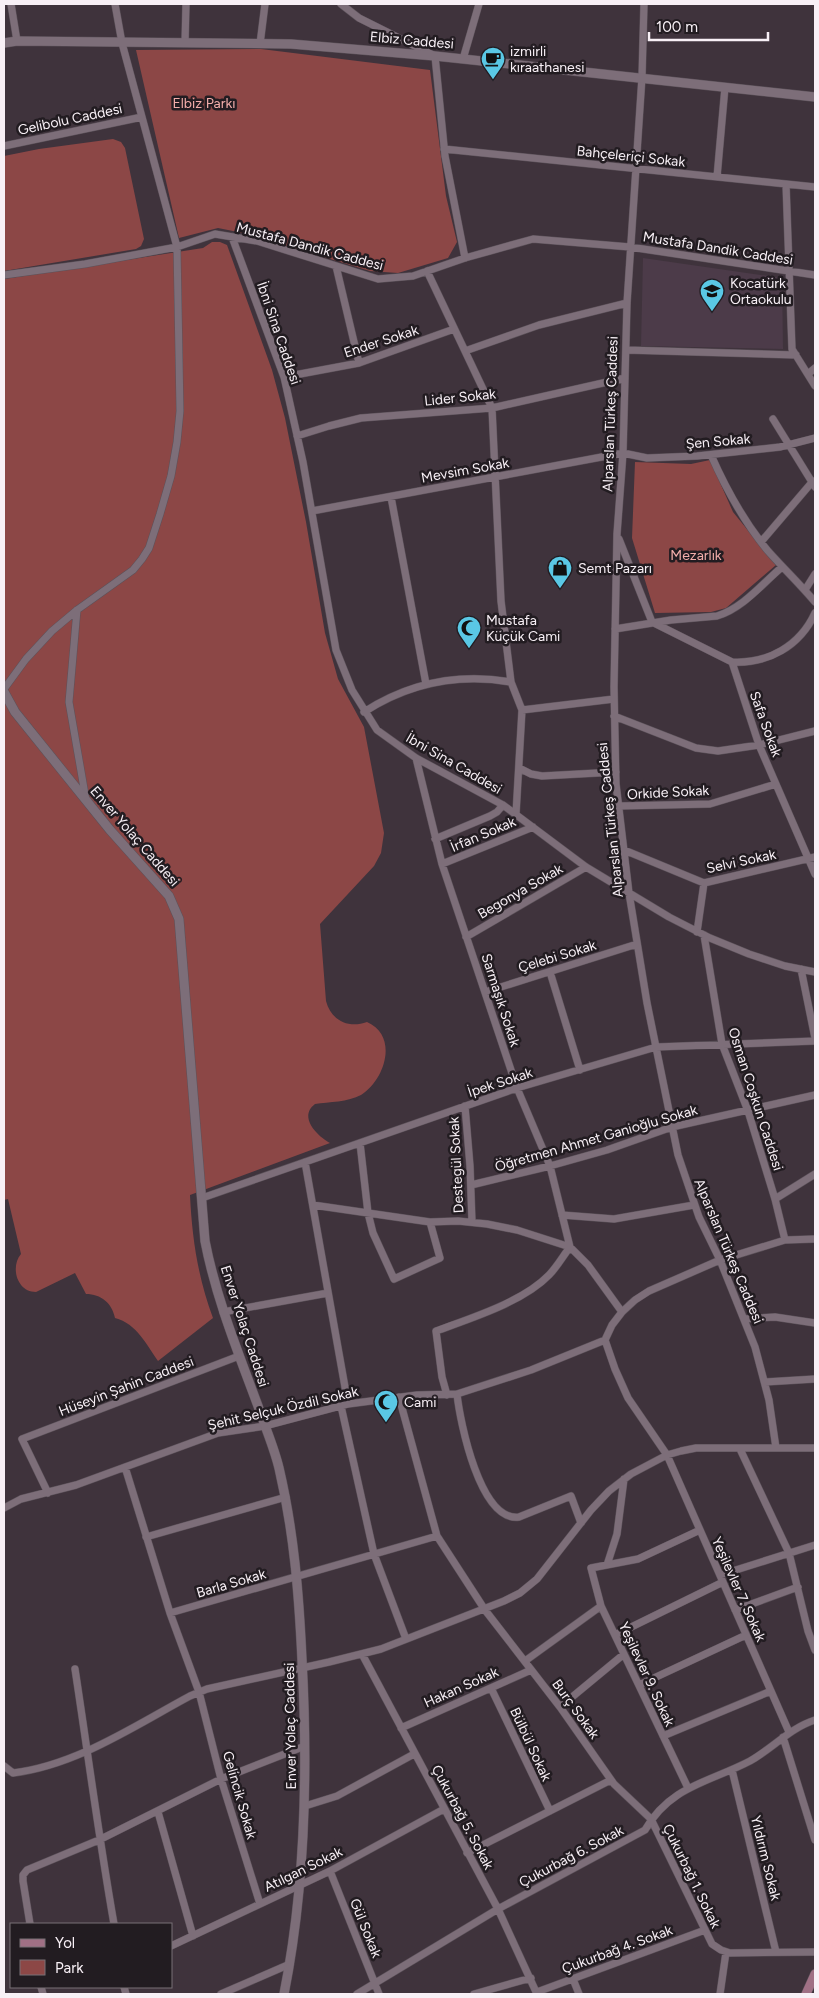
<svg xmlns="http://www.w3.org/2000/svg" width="819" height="1998" font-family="Figtree,sans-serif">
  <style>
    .built { fill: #4c3b49 }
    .green { fill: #8c4746 }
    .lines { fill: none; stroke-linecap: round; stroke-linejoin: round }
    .minor-casing { stroke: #5c525a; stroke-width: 8 }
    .tertiary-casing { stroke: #5c525a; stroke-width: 10 }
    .secondary-casing { stroke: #5c525a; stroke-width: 10 }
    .minor { stroke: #7d6e79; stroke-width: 7 }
    .tertiary { stroke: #7d6e79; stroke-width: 9 }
    .secondary { stroke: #a07085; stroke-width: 9 }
    .labels { text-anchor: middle; stroke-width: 5; stroke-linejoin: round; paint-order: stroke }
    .street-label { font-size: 14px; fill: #f8f0f6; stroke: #221c21 }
    .poi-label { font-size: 14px; fill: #f8f0f6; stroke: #221c21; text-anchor: start }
    .park-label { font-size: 14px; fill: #f4aeab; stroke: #221c21 }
  </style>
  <rect width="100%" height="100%" fill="#3f333c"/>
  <path class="built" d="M643,258L782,278L783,349L641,346Z"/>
  <path class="green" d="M261,49L430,70L446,196L457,242L448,258L398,273L370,271L248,234L218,228L179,238L136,50Z
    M113,139L121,142L125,148L144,239L141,246L136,249L4,271V156L39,149Z
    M212,242H220L227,245L272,370L285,418L306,522L325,633L338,679L364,727L384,833L381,853L374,866L320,924L326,1001C331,1020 348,1029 367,1022C399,1036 385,1080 361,1095C348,1102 329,1102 315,1104C298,1117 317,1136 330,1143L190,1195C192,1238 198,1278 213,1318L158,1361C146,1344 137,1324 115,1318C112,1303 101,1294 86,1294L75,1273L36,1292C17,1292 10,1267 21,1254L8,1199L4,1200V279L203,248Z
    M710,460L733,512L776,565L726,608L711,612L655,613L632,538L635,462L691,464Z"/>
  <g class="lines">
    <defs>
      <path id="minor" d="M11,4L17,41
        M341,4L359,18L435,56L445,156L465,258
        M644,4L642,77L627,303L623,453L617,534L614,687L616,784L629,893L647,1003L678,1155L699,1217L720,1260L755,1347L769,1400L776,1448
        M185,43L186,4
        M260,44L265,4
        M463,59L479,4
        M4,146L142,117
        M444,149L815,187
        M717,177L725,87
        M786,184L792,349L815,386
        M232,237L284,377L303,462L336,650L352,690L377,730L416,758L503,805L586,867L669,917L710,938L749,954L785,966L815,972
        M336,266L359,363
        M427,271L492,408L501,601L511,682L522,710L516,814
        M4,275L85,264L177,247L215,234L257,241L378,279L413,276L465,258L533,239L630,247L815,275
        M626,350L796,355
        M465,351L539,325L627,303
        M808,374L815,368
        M284,377L359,363L454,329
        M773,419L815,487
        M297,436L329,426L361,418L492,408L625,378
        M711,455C726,489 744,522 768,551C783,568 800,584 815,602
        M391,497L426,684
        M312,511L623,453L647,458L697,456L780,447L815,438
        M619,539L652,622L732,662L759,745L815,874
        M761,542L813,481
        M805,590L815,574
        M77,610L69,702L86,800
        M615,629L671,620L717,616C743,608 762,584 782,567
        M732,662C768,664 800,646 815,613
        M4,689L26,659L52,631L77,610L133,570L142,559L149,548L160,514L171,476L177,442L180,411L177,247L122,43L115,4
        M522,710L614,699
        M364,712C409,683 458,673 511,682
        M614,716L696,748L718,751L759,745L815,731
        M416,758L442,864L517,1088L550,1166L570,1247C563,1256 557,1267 549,1275C523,1302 471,1318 436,1331L442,1377L447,1395
        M519,768L531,774L542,776L616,772
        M619,806L710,804L776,784
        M435,839L490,816L497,812L503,805
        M624,850L704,883L815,857
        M442,864L533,827
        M697,932L704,883
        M704,935L722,1044L748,1111L775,1199L785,1240
        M466,937L586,867
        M801,969L815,1038
        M550,972L580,1070
        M485,992L637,944
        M465,1106L470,1166L472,1222
        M360,1143L368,1213L373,1233L394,1279L440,1258L430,1222
        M305,1162L348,1404
        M471,1185L550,1166L607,1150L672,1127L815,1095
        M202,1198L517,1088L656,1047L815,1041
        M775,1199L815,1174
        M313,1205L430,1222L458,1221L487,1224L517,1230L570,1247L588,1265L622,1312
        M562,1215L614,1219L694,1205
        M223,1312L328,1293
        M744,1319L775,1317L815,1323
        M605,1340L615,1369L628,1398L667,1455L789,1732
        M765,1382L815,1379
        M457,1394C460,1422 480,1522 519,1517L571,1496L581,1523
        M399,1397L437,1536
        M341,1406L374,1554L406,1639
        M740,1449L789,1553L808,1631L815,1650
        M125,1467L170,1613L199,1692L221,1779L260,1904
        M48,1493L22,1439L239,1356
        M4,1508L21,1499L76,1485L218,1433L265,1426L348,1404L417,1395L457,1394L531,1370L605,1340L612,1325L622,1312L635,1300L649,1291L720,1260L785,1240L815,1239
        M146,1537L286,1497
        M607,1565L617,1534L624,1479
        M720,1575L815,1545
        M735,1610L798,1587
        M170,1613L437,1536L485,1610L560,1707L614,1784L651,1819L712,1944L721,1950L730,1953L815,1952
        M615,1635L723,1582
        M362,1654L498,1909L537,1994
        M525,1661L601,1606
        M75,1669C88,1754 99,1839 114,1924
        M639,1685L746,1635
        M491,1688L550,1811
        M560,1707L624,1654
        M401,1728L531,1670
        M663,1736L771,1691
        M783,1737L815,1840
        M4,1766L13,1773C77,1765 134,1726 190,1696L207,1689L329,1662L381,1649L504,1601L520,1593L537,1579L591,1510L609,1491L631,1474L667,1455L681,1451L696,1448H815
        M732,1770L776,1952
        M688,1788L601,1606L591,1568L638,1559L700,1530
        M305,1806L337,1796L414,1754
        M158,1812L193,1936
        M467,1853L611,1780
        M330,1871L379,1994
        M30,1924L23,1881V1875L27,1870L99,1840L221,1779L305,1746
        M171,1946L330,1871L444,1809
        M573,1979L579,1994
        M41,1987L43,1994
        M124,1987L126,1994
        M537,1992L705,1930
        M221,1994L290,1964
        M357,1994L498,1909L645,1830C670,1786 710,1782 750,1761C773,1748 790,1728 815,1720
        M474,1994L531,1978
        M720,1994L726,1952"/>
      <path id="tertiary" d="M4,43L17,41L291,44L435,56L815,97
        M4,692L15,712L110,830L169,896L179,919L205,1241C216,1298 238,1352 258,1406C265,1427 274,1447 279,1468C294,1532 299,1595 302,1660C308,1771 306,1884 284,1994"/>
      <path id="secondary" d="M806,1994L815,1974"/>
    </defs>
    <use href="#minor" class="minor-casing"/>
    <use href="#tertiary" class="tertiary-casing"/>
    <use href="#secondary" class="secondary-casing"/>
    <use href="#minor" class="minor"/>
    <use href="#tertiary" class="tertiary"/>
    <use href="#secondary" class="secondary"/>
  </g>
  <defs>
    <symbol id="cafe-pin" viewBox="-11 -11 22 30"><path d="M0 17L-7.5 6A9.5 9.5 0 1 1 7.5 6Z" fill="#5ac8e5" stroke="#221c21"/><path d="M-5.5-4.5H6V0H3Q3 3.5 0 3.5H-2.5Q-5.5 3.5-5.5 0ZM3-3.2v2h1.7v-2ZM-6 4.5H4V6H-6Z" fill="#111"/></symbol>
    <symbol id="school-pin" viewBox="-11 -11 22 30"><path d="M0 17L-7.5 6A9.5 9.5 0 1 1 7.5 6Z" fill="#5ac8e5" stroke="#221c21"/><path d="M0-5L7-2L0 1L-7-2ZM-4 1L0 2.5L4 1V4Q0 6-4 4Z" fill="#111"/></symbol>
    <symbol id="shop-pin" viewBox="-11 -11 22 30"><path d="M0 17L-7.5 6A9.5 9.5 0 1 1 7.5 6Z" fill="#5ac8e5" stroke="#221c21"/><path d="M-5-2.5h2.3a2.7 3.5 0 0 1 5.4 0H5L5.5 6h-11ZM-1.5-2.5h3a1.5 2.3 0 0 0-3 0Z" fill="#111"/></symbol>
    <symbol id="mosque-pin" viewBox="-11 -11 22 30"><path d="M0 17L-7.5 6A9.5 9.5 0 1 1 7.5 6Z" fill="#5ac8e5" stroke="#221c21"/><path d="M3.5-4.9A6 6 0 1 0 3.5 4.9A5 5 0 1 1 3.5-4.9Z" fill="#111"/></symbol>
  </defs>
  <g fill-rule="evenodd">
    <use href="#cafe-pin" x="479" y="45" width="28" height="38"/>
    <use href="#school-pin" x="698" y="277" width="28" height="38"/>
    <use href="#shop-pin" x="546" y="554" width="28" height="38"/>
    <use href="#mosque-pin" x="455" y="614" width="28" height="38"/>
    <use href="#mosque-pin" x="372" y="1388" width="28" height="38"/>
  </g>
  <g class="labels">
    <g class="street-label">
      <text transform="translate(412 40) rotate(5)" y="5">Elbiz Caddesi</text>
      <text transform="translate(70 119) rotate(-12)" y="5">Gelibolu Caddesi</text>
      <text transform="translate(631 156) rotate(6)" y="5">Bahçeleriçi Sokak</text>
      <text transform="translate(310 246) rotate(15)" y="5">Mustafa Dandik Caddesi</text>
      <text transform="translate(718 248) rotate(9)" y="5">Mustafa Dandik Caddesi</text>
      <text transform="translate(279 333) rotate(71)" y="5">İbni Sina Caddesi</text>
      <text transform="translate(381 341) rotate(-18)" y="5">Ender Sokak</text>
      <text transform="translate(460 397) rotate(-6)" y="5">Lider Sokak</text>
      <text transform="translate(610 414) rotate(-88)" y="5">Alparslan Türkeş Caddesi</text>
      <text transform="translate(718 441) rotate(-5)" y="5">Şen Sokak</text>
      <text transform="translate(465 470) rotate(-10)" y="5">Mevsim Sokak</text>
      <text transform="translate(766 724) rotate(70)" y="5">Safa Sokak</text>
      <text transform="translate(454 763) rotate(30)" y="5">İbni Sina Caddesi</text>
      <text transform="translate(668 792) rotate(-3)" y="5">Orkide Sokak</text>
      <text transform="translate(610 820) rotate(-96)" y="5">Alparslan Türkeş Caddesi</text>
      <text transform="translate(483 834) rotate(-23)" y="5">İrfan Sokak</text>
      <text transform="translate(135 836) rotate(49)" y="5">Enver Yolaç Caddesi</text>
      <text transform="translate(741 861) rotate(-12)" y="5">Selvi Sokak</text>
      <text transform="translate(520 891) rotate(-30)" y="5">Begonya Sokak</text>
      <text transform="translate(557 956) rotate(-17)" y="5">Çelebi Sokak</text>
      <text transform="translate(501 1000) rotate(72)" y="5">Sarmaşık Sokak</text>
      <text transform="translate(500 1082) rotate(-18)" y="5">İpek Sokak</text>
      <text transform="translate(756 1099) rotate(72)" y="5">Osman Coşkun Caddesi</text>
      <text transform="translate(596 1138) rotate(-16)" y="5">Öğretmen Ahmet Ganioğlu Sokak</text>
      <text transform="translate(456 1165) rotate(-93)" y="5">Destegül Sokak</text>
      <text transform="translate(729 1251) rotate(67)" y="5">Alparslan Türkeş Caddesi</text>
      <text transform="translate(245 1326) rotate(72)" y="5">Enver Yolaç Caddesi</text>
      <text transform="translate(126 1386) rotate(-21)" y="5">Hüseyin Şahin Caddesi</text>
      <text transform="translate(283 1408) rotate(-13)" y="5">Şehit Selçuk Özdil Sokak</text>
      <text transform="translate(231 1583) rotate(-16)" y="5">Barla Sokak</text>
      <text transform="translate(739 1589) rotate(66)" y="5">Yeşilevler 7. Sokak</text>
      <text transform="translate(647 1674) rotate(65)" y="5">Yeşilevler 9. Sokak</text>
      <text transform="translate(461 1687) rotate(-24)" y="5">Hakan Sokak</text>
      <text transform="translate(576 1709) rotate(54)" y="5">Burç Sokak</text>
      <text transform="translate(290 1726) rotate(-91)" y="5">Enver Yolaç Caddesi</text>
      <text transform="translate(531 1744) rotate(65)" y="5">Bülbül Sokak</text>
      <text transform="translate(240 1795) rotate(74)" y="5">Gelincik Sokak</text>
      <text transform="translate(463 1817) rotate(62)" y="5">Çukurbağ 5. Sokak</text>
      <text transform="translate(571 1856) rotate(-28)" y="5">Çukurbağ 6. Sokak</text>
      <text transform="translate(766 1858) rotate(76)" y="5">Yıldırım Sokak</text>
      <text transform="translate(303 1869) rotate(-26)" y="5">Atılgan Sokak</text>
      <text transform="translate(692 1876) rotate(64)" y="5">Çukurbağ 1. Sokak</text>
      <text transform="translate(366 1928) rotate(68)" y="5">Gül Sokak</text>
      <text transform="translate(617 1949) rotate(-20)" y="5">Çukurbağ 4. Sokak</text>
    </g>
    <g class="poi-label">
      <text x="510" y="56">izmirli<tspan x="510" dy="16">kıraathanesi</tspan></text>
      <text x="730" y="288">Kocatürk<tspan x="730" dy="16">Ortaokulu</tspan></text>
      <text x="578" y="573">Semt Pazarı</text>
      <text x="486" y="625">Mustafa<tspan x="486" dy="16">Küçük Cami</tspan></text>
      <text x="404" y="1407">Cami</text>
    </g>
    <g class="park-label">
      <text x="204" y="108">Elbiz Parkı</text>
      <text x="696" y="560">Mezarlık</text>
    </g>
  </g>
  <rect width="819" height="1998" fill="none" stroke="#f8f0f6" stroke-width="10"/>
  <rect x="10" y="1923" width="162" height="65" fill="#221c21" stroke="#787176"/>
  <rect x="20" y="1939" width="25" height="8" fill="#a07085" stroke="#787176"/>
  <text x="55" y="1948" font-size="15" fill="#f8f0f6">Yol</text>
  <rect x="20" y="1960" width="25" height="15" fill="#8c4746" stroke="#787176"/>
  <text x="55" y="1973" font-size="15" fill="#f8f0f6">Park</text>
  <path d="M649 32v8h119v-8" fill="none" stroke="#f8f0f6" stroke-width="2.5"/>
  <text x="656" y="32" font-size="15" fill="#f8f0f6" stroke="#221c21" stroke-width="4" paint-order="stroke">100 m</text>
</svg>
